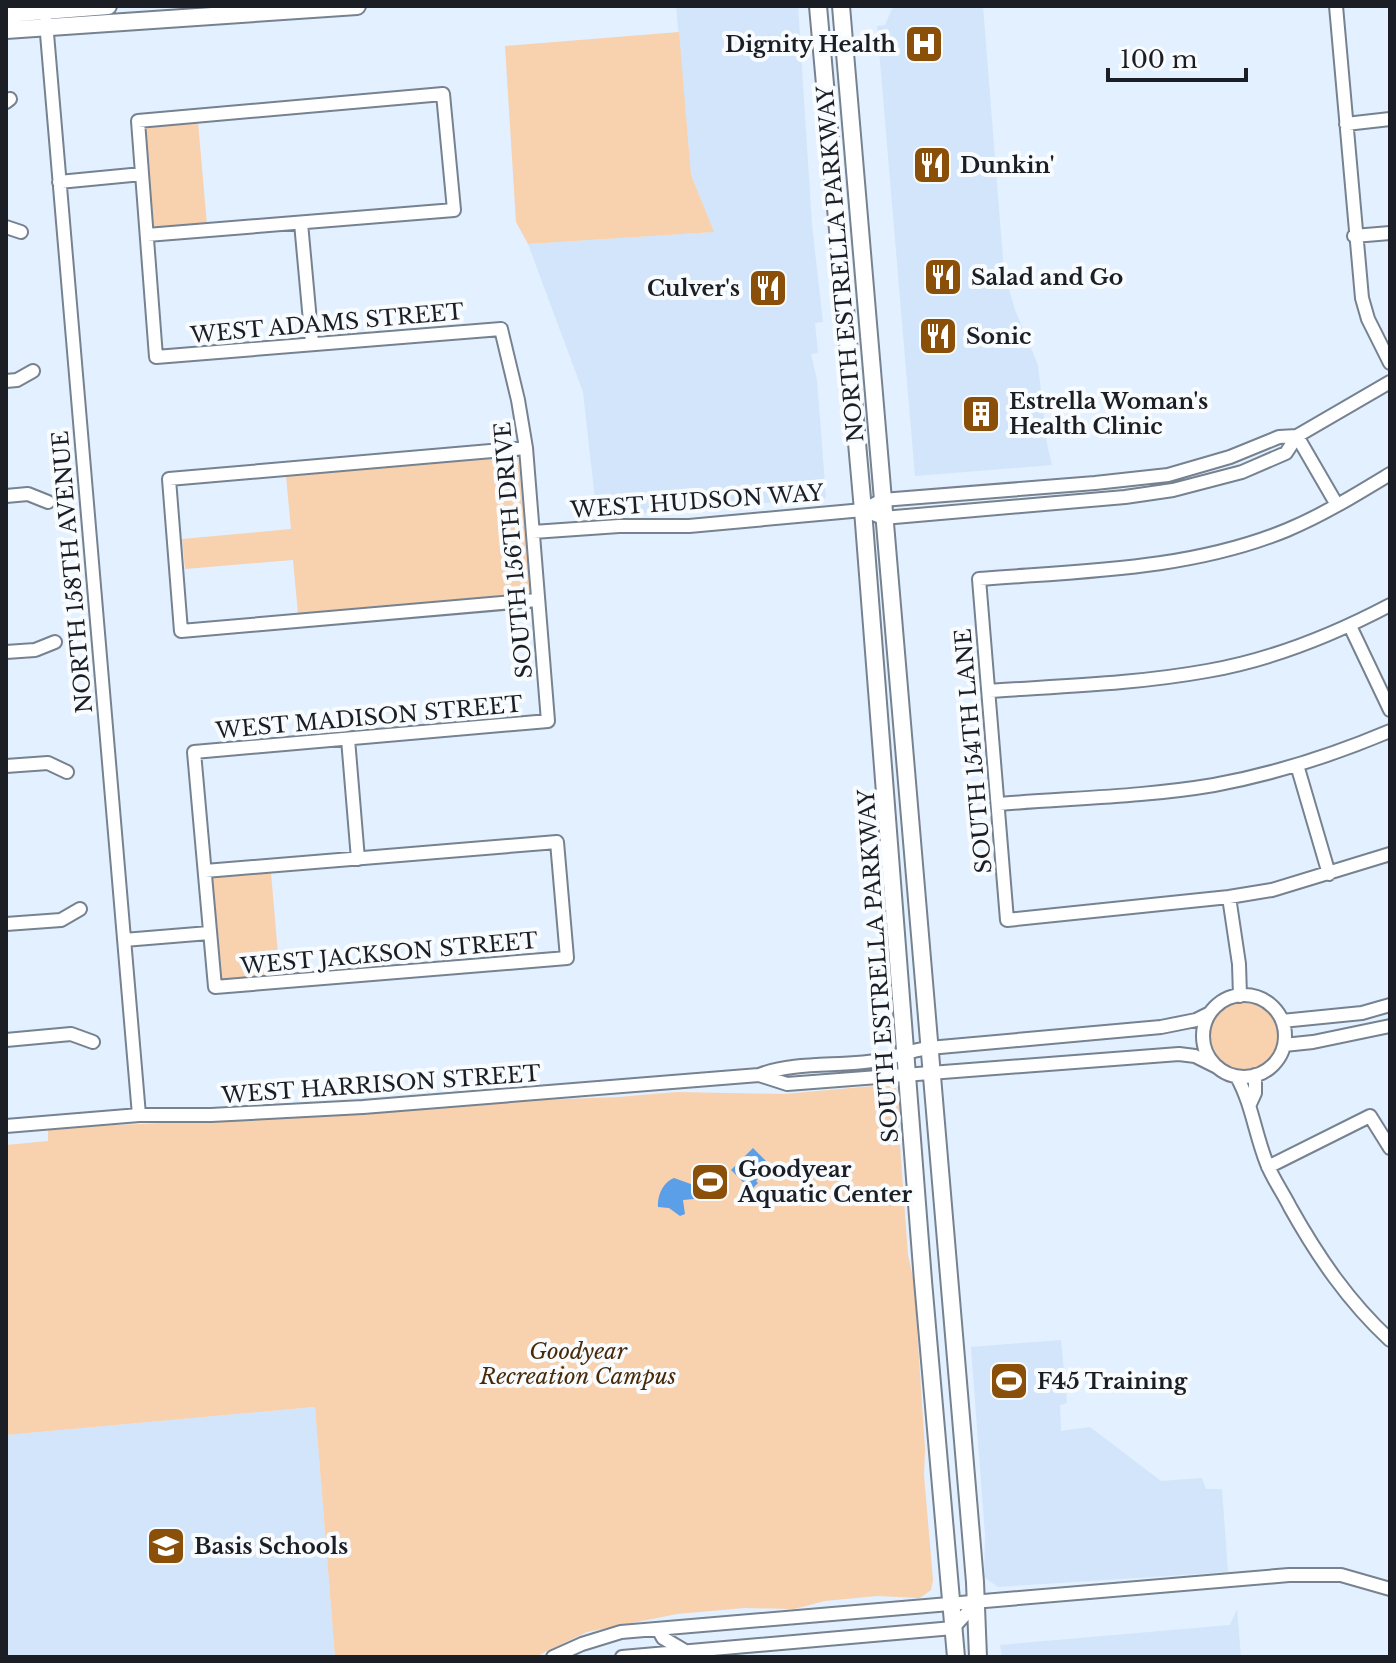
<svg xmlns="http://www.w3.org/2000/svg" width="1396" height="1663" font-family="'Libre Baskerville',serif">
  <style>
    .built { fill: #d3e5fa }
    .green { fill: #f8d1af }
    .water { fill: #5c9fe9 }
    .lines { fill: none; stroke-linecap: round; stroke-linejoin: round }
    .minor-casing { stroke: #76828f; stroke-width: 16 }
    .major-casing { stroke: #76828f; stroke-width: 20 }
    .minor { stroke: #fff; stroke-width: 12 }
    .major { stroke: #fff; stroke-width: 16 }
    .labels { text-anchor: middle; stroke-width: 8; stroke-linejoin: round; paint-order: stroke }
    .poi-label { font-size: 22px; font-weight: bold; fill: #1b1f25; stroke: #f9fcff; text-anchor: start }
    .street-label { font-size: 22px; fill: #1b1f25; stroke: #f9fcff }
    .park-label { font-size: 22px; font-style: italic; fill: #482a09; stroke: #f9fcff }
  </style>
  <rect width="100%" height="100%" fill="#e2f0ff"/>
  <path class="built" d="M676,6H798L812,225L823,322L815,323L818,353L811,354L817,380L826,498L597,517L583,392L528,244L713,232L691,175Z
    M899,6H983L1004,272L1015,310L1038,365L1047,444L1052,465L915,476L877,26L885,25L892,9Z
    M1061,1340L1067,1403L1060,1405L1061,1431L1090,1427L1161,1481L1202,1478L1206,1489H1222L1228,1572L998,1587L984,1577L985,1535L971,1347Z
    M315,1407L335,1657H6V1435Z
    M1237,1609L1241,1657H1002L1000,1645L1230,1625Z"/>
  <path class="green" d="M679,32L691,175L714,232L528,244L516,222L505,46Z
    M198,122L207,225L153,231L144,127Z
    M518,455L531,593L298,614L293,560L185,569L182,539L291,529L286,476Z
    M271,873L280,977L220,983L210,878Z
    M1209 1035a35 35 0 1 1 70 0a35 35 0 1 1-70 0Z
    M885,1085L895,1087L901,1097L899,1132L908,1255L914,1283L925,1449L924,1475L933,1580L931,1590L920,1598L877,1596L825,1601L794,1609L745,1608L677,1614L587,1632L535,1657H335L315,1407L6,1435V1145L48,1141V1128L162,1123L236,1114L385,1106L619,1097L677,1092L784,1094Z"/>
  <path class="water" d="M753,1148L771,1166L756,1181L758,1183L751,1190L731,1170Z
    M674,1178L702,1188L694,1199L683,1200L685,1214L680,1216L669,1208L658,1207C657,1196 663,1182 674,1178Z"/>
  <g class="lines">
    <defs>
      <path id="minor" d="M1336,6L1362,298L1368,319L1390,363
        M46,22L139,1115
        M6,102L10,99
        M1346,124L1390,119
        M59,182L142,174
        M301,223L312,343
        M6,227L21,232
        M147,235L454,210L443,94L138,121L156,357L501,329L518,400L526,448L548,721L194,752L215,987L567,958L557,842L205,871
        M1354,236L1390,233
        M6,381L17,380L33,371
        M1297,436L1337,505
        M526,448L169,479L181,631L537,600
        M1390,474C1357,494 1323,515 1287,530C1190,570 1082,571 979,579L1007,920L1229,897L1272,890L1390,854
        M6,496L28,494L48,502
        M863,510L883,518L1125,497L1173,490L1242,472L1286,453L1297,436
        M533,532L619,526H689L863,510L882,500L1095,483L1168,475L1230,457L1279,437L1297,436L1390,382
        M1350,626L1390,710
        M6,652L35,650L55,642
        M989,691C1061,686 1135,684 1207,671C1271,660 1333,635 1390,605
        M348,739L358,859
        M1297,765L1329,874
        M6,766L48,763L67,772
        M999,804C1070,798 1143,797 1214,785C1274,774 1333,755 1390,731
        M1229,897L1239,964L1240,996
        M6,924L61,920L80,909
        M124,940L209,933
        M1203 1036a41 41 0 1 1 82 0a41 41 0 1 1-82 0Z
        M1282,1021L1362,1013L1390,1005
        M6,1040L71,1034L93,1042
        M1284,1045L1313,1042L1390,1026
        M759,1075L787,1084L1179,1054L1195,1056L1219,1068
        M1237,1077C1252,1104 1255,1134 1267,1164C1273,1179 1283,1193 1290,1207C1318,1257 1348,1301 1390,1340
        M1250,1104L1255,1093V1075
        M6,1126L139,1115H211L363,1107L759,1075C799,1060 844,1068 886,1059C901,1055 913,1050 929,1048L1161,1027L1196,1020L1210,1013
        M1268,1167L1370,1116L1390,1148
        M658,1629L663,1638L685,1651
        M553,1657L582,1644L621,1632L1289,1575H1341L1390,1589
        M622,1657L953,1628L975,1604"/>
      <path id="major" d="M818,6L863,510L923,1281L956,1657
        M841,6L975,1582L978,1657
        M6,14L108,6
        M6,30L357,6"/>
    </defs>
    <use href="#minor" class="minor-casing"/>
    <use href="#major" class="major-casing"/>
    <use href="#minor" class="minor"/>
    <use href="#major" class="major"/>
  </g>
  <defs>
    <symbol id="hospital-square" viewBox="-11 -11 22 22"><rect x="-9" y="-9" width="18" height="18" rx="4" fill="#8a5009" stroke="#f9fcff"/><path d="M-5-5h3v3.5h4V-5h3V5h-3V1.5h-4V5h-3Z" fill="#fff"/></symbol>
    <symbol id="restaurant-square" viewBox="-11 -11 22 22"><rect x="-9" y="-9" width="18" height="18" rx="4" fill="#8a5009" stroke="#f9fcff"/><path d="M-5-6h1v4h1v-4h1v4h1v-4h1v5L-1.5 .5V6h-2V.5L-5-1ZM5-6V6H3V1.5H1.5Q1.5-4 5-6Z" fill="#fff"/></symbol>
    <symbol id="building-square" viewBox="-11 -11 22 22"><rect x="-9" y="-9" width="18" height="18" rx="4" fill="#8a5009" stroke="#f9fcff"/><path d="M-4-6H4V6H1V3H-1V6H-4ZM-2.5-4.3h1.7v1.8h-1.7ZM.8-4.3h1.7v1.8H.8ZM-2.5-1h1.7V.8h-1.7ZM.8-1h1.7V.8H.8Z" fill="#fff"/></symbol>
    <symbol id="stadium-square" viewBox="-11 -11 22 22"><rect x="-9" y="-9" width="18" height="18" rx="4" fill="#8a5009" stroke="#f9fcff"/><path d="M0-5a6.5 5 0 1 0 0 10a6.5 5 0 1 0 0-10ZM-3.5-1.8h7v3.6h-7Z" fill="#fff"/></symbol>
    <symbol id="school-square" viewBox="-11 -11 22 22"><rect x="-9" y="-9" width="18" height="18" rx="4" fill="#8a5009" stroke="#f9fcff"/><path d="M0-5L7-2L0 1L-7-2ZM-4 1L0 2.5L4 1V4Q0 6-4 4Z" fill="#fff"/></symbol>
  </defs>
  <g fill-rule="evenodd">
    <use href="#hospital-square" x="902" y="22" width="44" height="44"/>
    <use href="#restaurant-square" x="910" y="143" width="44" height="44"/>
    <use href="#restaurant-square" x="921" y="255" width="44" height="44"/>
    <use href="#restaurant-square" x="746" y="266" width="44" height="44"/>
    <use href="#restaurant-square" x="916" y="314" width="44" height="44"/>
    <use href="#building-square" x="959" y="392" width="44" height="44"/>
    <use href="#stadium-square" x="688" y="1160" width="44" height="44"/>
    <use href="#stadium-square" x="987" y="1359" width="44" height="44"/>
    <use href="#school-square" x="144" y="1524" width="44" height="44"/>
  </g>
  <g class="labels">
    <g class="poi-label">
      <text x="896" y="52" text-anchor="end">Dignity Health</text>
      <text x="960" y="173">Dunkin'</text>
      <text x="971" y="285">Salad and Go</text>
      <text x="740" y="296" text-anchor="end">Culver's</text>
      <text x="966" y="344">Sonic</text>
      <text x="1009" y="409">Estrella Woman's<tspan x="1009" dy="25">Health Clinic</tspan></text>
      <text x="738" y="1177">Goodyear<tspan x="738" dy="25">Aquatic Center</tspan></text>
      <text x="1037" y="1389">F45 Training</text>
      <text x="194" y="1554">Basis Schools</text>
    </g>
    <g class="street-label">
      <text transform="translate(840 264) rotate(-95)" y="8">NORTH ESTRELLA PARKWAY</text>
      <text transform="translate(327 323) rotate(-5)" y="8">WEST ADAMS STREET</text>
      <text transform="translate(697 501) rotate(-4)" y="8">WEST HUDSON WAY</text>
      <text transform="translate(513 550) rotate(-95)" y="8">SOUTH 156TH DRIVE</text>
      <text transform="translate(72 572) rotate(-95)" y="8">NORTH 158TH AVENUE</text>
      <text transform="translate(369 717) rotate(-5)" y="8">WEST MADISON STREET</text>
      <text transform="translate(973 751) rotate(-95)" y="8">SOUTH 154TH LANE</text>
      <text transform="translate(389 953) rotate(-5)" y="8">WEST JACKSON STREET</text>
      <text transform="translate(878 966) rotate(-94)" y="8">SOUTH ESTRELLA PARKWAY</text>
      <text transform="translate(381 1084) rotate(-4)" y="8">WEST HARRISON STREET</text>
    </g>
    <g class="park-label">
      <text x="578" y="1359">Goodyear<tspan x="578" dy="25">Recreation Campus</tspan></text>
    </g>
  </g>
  <rect width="1396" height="1663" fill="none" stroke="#1b1f25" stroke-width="16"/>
  <path d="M1108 68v12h138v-12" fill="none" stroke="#1b1f25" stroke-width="4"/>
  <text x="1120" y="68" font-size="24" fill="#1b1f25" stroke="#f9fcff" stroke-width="6" paint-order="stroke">100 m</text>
</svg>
